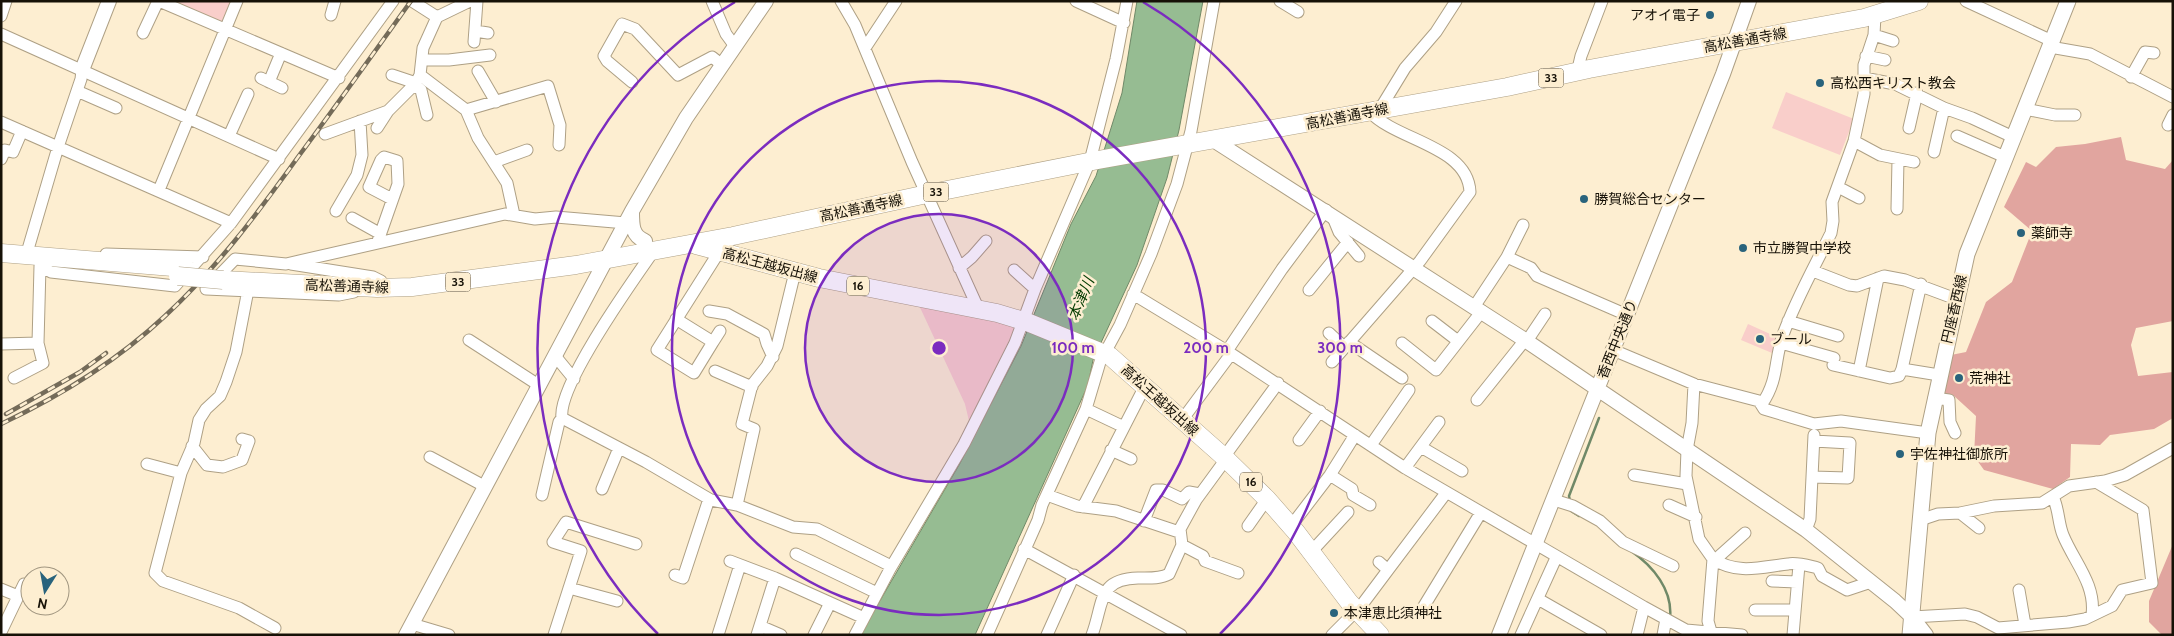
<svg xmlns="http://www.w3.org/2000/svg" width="2174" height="636" font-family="Cabin,'Noto Sans JP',sans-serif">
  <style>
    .green { fill: #f9ceca }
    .forest { fill: #e1a59f }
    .water { fill: #96bc92; stroke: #708968 }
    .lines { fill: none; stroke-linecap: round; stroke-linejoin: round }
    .stream { stroke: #708968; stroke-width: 2.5 }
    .minor-casing { stroke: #aea085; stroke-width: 13 }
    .tertiary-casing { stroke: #aea085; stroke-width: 16 }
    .secondary-casing { stroke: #aea085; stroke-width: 17 }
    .primary-casing { stroke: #aea085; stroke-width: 19 }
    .minor { stroke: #fff; stroke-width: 11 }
    .tertiary { stroke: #fff; stroke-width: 14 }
    .secondary { stroke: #fff; stroke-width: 15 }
    .primary { stroke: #fff; stroke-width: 18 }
    .rail-casing { stroke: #746b59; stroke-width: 4.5 }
    .rail { stroke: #fdeed1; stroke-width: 2.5; stroke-dasharray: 8; stroke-linecap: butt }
    .primary-bridge-casing { stroke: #aea085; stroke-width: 19; stroke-linecap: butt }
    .primary-bridge { stroke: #fff; stroke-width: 18 }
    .ring { fill: none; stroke: #7b2cbf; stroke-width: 2.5 }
    .poi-dot { fill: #29637c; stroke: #fdeed1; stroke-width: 2 }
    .labels { text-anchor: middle; stroke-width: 5; stroke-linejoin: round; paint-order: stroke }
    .shield { fill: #fdeed1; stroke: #5b5344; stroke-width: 1 }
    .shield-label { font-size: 12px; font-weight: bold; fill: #161107 }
    .poi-label { font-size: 14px; fill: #161107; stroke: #fdeed1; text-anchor: start }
    .street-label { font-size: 14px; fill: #161107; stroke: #fdeed1 }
    .water-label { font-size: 15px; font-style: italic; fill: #033b01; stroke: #fdeed1 }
    .centre { fill: #7b2cbf; stroke: #fdeed1; stroke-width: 2.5 }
    .ring-label { font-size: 15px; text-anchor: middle; font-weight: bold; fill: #7b2cbf; stroke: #fdeed1; stroke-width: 5; stroke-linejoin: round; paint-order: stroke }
  </style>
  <rect width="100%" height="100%" fill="#fdeed1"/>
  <path class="green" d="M168,1H231L223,22Z
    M1786,92L1854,119L1840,155L1772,128Z
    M917,301L1019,326L969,421L965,404Z
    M1748,324L1779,338L1772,353L1741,340Z"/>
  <path class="forest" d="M2121,137L2126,160L2165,169L2173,160V321L2136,328L2131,345L2138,376L2173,372V418L2154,429L2110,435L2100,445L2071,444L2070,477L2053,489L1984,470L1974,456L1976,416L1953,395L1941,393L1951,355L1966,352L1986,302L2012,282L2032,231L2004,207L2026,162L2036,167L2056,147L2085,144Z
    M2173,544V635H2162L2149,622V601Z"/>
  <path class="water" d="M1137,1H1203L1179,130L1167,178L1137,265L1093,360L1088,385L975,635H860L959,465L1021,346L1071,224L1096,176L1122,93Z"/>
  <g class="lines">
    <path class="stream" d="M1570,501L1569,496L1599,418
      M1570,509L1571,511L1579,516
      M1631,551C1653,566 1673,590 1670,618"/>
    <defs>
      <path id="minor" d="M159,1L339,78
        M712,1L726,34L734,45
        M841,1L855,25L912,162L978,308
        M1076,1L1124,23
        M1280,1L1298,12
        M1966,1L2052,41
        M331,15L335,1
        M1,16L6,1
        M437,17L470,1
        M475,31L488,33
        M143,33L158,1
        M1,34L279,159
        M1874,35L1893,41
        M474,42L477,1
        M2050,47L2090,54L2173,97
        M865,48L896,1
        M1866,56L1885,60
        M422,60H449L490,55
        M478,71L496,102
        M1577,73L1581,56L1602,1
        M392,75L416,83
        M420,75L466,110L548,86L560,125L559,145
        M2131,77L2145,52L2154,53
        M261,78L282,88
        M1864,78L1895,84L1944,108L1972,118L2013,137
        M269,82L281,53
        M632,82L607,61L604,56L622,24L635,29L678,75L712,57L721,64
        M415,85L421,90L427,115
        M77,91L116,108
        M1380,109L1405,68L1436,32L1456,1
        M2025,109L2055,115H2075
        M466,110L478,138L507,183L514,215
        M1,122L231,223
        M2168,125L2173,115
        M377,128L388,111L416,83L420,75L423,48L437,17L412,1
        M1909,128L1917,93
        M325,134L388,111
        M229,136L248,94
        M1957,136L2005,157
        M1854,141L1880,155L1914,162
        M1934,152L1944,108
        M1,159L5,150L13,152L22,131
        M494,162L527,150
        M1838,187L1859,198
        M159,190L237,1
        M1897,209L1898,159
        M336,211L357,175L362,155L360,121
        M1332,215L1339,232L1359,256
        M352,218L379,233
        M1523,225L1507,257L1531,268L1537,276L1627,315
        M378,241L398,184L397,161L384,157L381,160L369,187L392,199
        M655,249C634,279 557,386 562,418L646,462L711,500L737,505L793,527L817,529L891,566
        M106,254L203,257
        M26,256L58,147L81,79L82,70
        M291,264L373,277L381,281
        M40,266L51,272L175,286L231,223L393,1
        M959,268L972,257L986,241
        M1014,270L1035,289
        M1813,271L1849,285L1857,286L1884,276L1905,280L1956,299
        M206,289L235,259L286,264L505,214L535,219L556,217L626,223
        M206,289L339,295L354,292
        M248,290L236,352L226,382L220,396L206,409L199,420L194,443L181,473L155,573L163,581L239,608L275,628
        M1309,290L1348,242
        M1133,294L1227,351L1405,468L1644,607L1686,630L1742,635
        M1474,307L1507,257
        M709,311L727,314L764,334L767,344L773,357
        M676,319L713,342L694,373L657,350L719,252
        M1432,321L1458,341
        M1788,321L1838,336
        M1329,333L1344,347
        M469,340L540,386
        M1527,341L1545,314
        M713,342L720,331
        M1349,342L1402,378
        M1402,343L1436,370L1482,311
        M1781,343L1834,358
        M1,344L38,343L40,266
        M1613,350L1694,384L1759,401L1764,409L1814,424L1841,421L1928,433
        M1227,351L1282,269L1326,210
        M556,357L574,379
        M1332,362L1420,261L1470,192C1468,146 1397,141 1370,112
        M1833,365L1890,378L1899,376L1902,369L1939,375
        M1902,369L1921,284
        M715,371L752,387
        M1859,371L1878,278
        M14,378L43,363L38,343
        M1694,384L1692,423L1687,450L1686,476L1699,539L1713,559L1708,621L1712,635
        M1934,398L1949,400L1950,422L1955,433
        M1477,400L1525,340
        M1762,404C1779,379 1774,360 1783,335C1796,299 1815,266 1831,233L1833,221L1832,202L1854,141L1864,94V65L1874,35L1875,15
        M1086,409L1124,427
        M1182,420L1231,354
        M1355,435L1330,475L1352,489L1353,495L1370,505
        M1299,440L1320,411
        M1371,445L1409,390
        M192,446L207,465L223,467L242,460L249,441L242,439
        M1421,447L1462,471
        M1111,450L1131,459
        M430,457L486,487
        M1224,457L1278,383
        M147,464L181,473
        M1405,468L1439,422
        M1634,475L1687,484
        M1812,477L1848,478L1850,443L1814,441
        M602,489L619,448
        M542,495L559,422L562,418
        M1047,495L1077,506L1116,511L1179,532
        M2053,497C2059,509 2058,523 2063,535C2074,562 2096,584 2092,615
        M1554,500L1573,506L1600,521L1623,542L1673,566
        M737,505L754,429L742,424L752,385L767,366L777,346L795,272
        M1669,505L1696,517
        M1083,507L1145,386
        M1960,513L1979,528
        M1920,520L1938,514L1960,513L1994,506L2042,503L2069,486L2105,481L2125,475L2173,448
        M1144,521L1156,490H1163L1182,499L1189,492L1200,494
        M1248,526L1267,499
        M1291,526L1330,475
        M1806,530L1810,519L1814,435
        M1182,545L1203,556L1205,561L1238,573
        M1024,549L1181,635
        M1311,552L1348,512
        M796,554L877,593
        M1713,559C1738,575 1761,567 1788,564C1797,562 1809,566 1818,568L1822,576L1847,590L1871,582
        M1713,559H1716L1745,533
        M730,561L775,578L864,618
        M1379,562L1388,570L1446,493
        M675,575L683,578L709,499
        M1772,581L1797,582
        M569,588L617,601
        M1,589L18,596
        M2019,590L2025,625
        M1538,599L1601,635
        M1424,606L1480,514
        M1755,610H1795
        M1912,617L1965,614L1977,617L1998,628L2068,622L2085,619L2112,606L2122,590L2152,583L2143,510L2096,482
        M412,624L449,635
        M760,626L781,635
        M1,632L24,584
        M554,635L581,551L553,542L566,522L636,544
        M718,635L740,565
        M757,635L775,578
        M814,635L830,603
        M855,635L890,569L964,444L1015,343L1035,289L1090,161L1116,59L1127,1
        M987,635L1038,520L1042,505L1086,409L1100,362L1120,325L1151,254L1177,184L1191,131L1214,1
        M1047,635L1074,575
        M1092,635C1104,603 1097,579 1138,578C1148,578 1160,579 1169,574L1182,545L1180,529L1196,500L1226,459
        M1332,635L1361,606L1388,570
        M1521,635L1556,558
        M1637,635L1644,607
        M1663,635L1666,619
        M1793,635L1799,565"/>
      <path id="tertiary" d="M82,70L109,1
        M1215,141L1525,340L1806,530L1895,601L1912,617L1926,635
        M632,212C632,225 632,236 645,241
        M406,635L632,211L686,118L766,1
        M1499,635L1723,74L1749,1"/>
      <path id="secondary" d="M1910,635L1928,433L1967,254L2068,1"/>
      <path id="primary" d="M696,245L819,278L997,313L1027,322L1110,356L1224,457L1267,499L1296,532L1349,602L1380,635
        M1,253L185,268
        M223,280L377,288L412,287L576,265L733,236L927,194L1098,160L1507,87L1589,69L1864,18L1919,1"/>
    </defs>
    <use href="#minor" class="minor-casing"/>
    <use href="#tertiary" class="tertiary-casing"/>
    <use href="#secondary" class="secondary-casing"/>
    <use href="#primary" class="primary-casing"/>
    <use href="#minor" class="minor"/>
    <use href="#tertiary" class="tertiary"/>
    <use href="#secondary" class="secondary"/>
    <use href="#primary" class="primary"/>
    <defs>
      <path id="rail" d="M6,414L80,372L106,353
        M1,424C60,396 117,361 165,316C216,269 257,214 298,157C336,106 373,54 411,1"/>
    </defs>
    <use href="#rail" class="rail-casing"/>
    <use href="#rail" class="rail"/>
    <defs>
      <path id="primary-bridge" d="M178,276L223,280"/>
    </defs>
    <use href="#primary-bridge" class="primary-bridge-casing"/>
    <use href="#primary-bridge" class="primary-bridge"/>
  </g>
  <circle cx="939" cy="348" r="134" fill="#7b2cbf" fill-opacity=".12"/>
  <g class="ring">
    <circle cx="939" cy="348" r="134"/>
    <circle cx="939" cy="348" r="267"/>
    <path d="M658 634A401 401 0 0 1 735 2M1143 2A401 401 0 0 1 1220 634"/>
  </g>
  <g class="poi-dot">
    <circle cx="1710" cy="15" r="5"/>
    <circle cx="1820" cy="83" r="5"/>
    <circle cx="1584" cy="199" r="5"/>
    <circle cx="2021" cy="233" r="5"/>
    <circle cx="1743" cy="248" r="5"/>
    <circle cx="1760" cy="339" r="5"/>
    <circle cx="1959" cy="378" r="5"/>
    <circle cx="1900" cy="454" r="5"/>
    <circle cx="1334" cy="613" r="5"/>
  </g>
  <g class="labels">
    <g class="shield">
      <rect x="1538.5" y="68.5" width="25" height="19" rx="4"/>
      <rect x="923.5" y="182.5" width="25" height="19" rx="4"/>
      <rect x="445.5" y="272.5" width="25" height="19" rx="4"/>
      <rect x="847" y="276.5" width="22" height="19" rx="4"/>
      <rect x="1240" y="472.5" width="22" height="19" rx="4"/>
    </g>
    <g class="shield-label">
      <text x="1551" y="82">33</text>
      <text x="936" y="196">33</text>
      <text x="458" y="286">33</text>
      <text x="858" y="290">16</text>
      <text x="1251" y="486">16</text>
    </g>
    <g class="poi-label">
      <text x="1700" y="20" text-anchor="end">アオイ電子</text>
      <text x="1830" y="88">高松西キリスト教会</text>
      <text x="1594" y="204">勝賀総合センター</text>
      <text x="2031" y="238">薬師寺</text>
      <text x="1753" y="253">市立勝賀中学校</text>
      <text x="1770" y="344">ブール</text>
      <text x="1969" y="383">荒神社</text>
      <text x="1910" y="459">宇佐神社御旅所</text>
      <text x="1344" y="618">本津恵比須神社</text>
    </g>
    <g class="street-label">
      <text transform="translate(1745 40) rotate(-10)" y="5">高松善通寺線</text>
      <text transform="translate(1347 116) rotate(-11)" y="5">高松善通寺線</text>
      <text transform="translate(861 208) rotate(-12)" y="5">高松善通寺線</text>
      <text transform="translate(770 265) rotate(15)" y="5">高松王越坂出線</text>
      <text transform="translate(347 286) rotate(2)" y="5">高松善通寺線</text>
      <text transform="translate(1954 309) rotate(-77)" y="5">円座香西線</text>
      <text transform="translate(1617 339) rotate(-68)" y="5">香西中央通り</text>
      <text transform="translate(1160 400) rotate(42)" y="5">高松王越坂出線</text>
    </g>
    <g class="water-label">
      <text transform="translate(1081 299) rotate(-68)" y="5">本津川</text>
    </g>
  </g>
  <circle cx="939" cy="348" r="8" class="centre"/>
  <g class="ring-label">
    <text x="1073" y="353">100 m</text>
    <text x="1206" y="353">200 m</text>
    <text x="1340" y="353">300 m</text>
  </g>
  <rect width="2174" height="636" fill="none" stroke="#161107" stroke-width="5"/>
  <g transform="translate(45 591) rotate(191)"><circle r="24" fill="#fdeed1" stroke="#a19680"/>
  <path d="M0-4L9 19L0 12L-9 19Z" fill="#29637c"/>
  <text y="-8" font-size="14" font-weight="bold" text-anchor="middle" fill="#161107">N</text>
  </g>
</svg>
